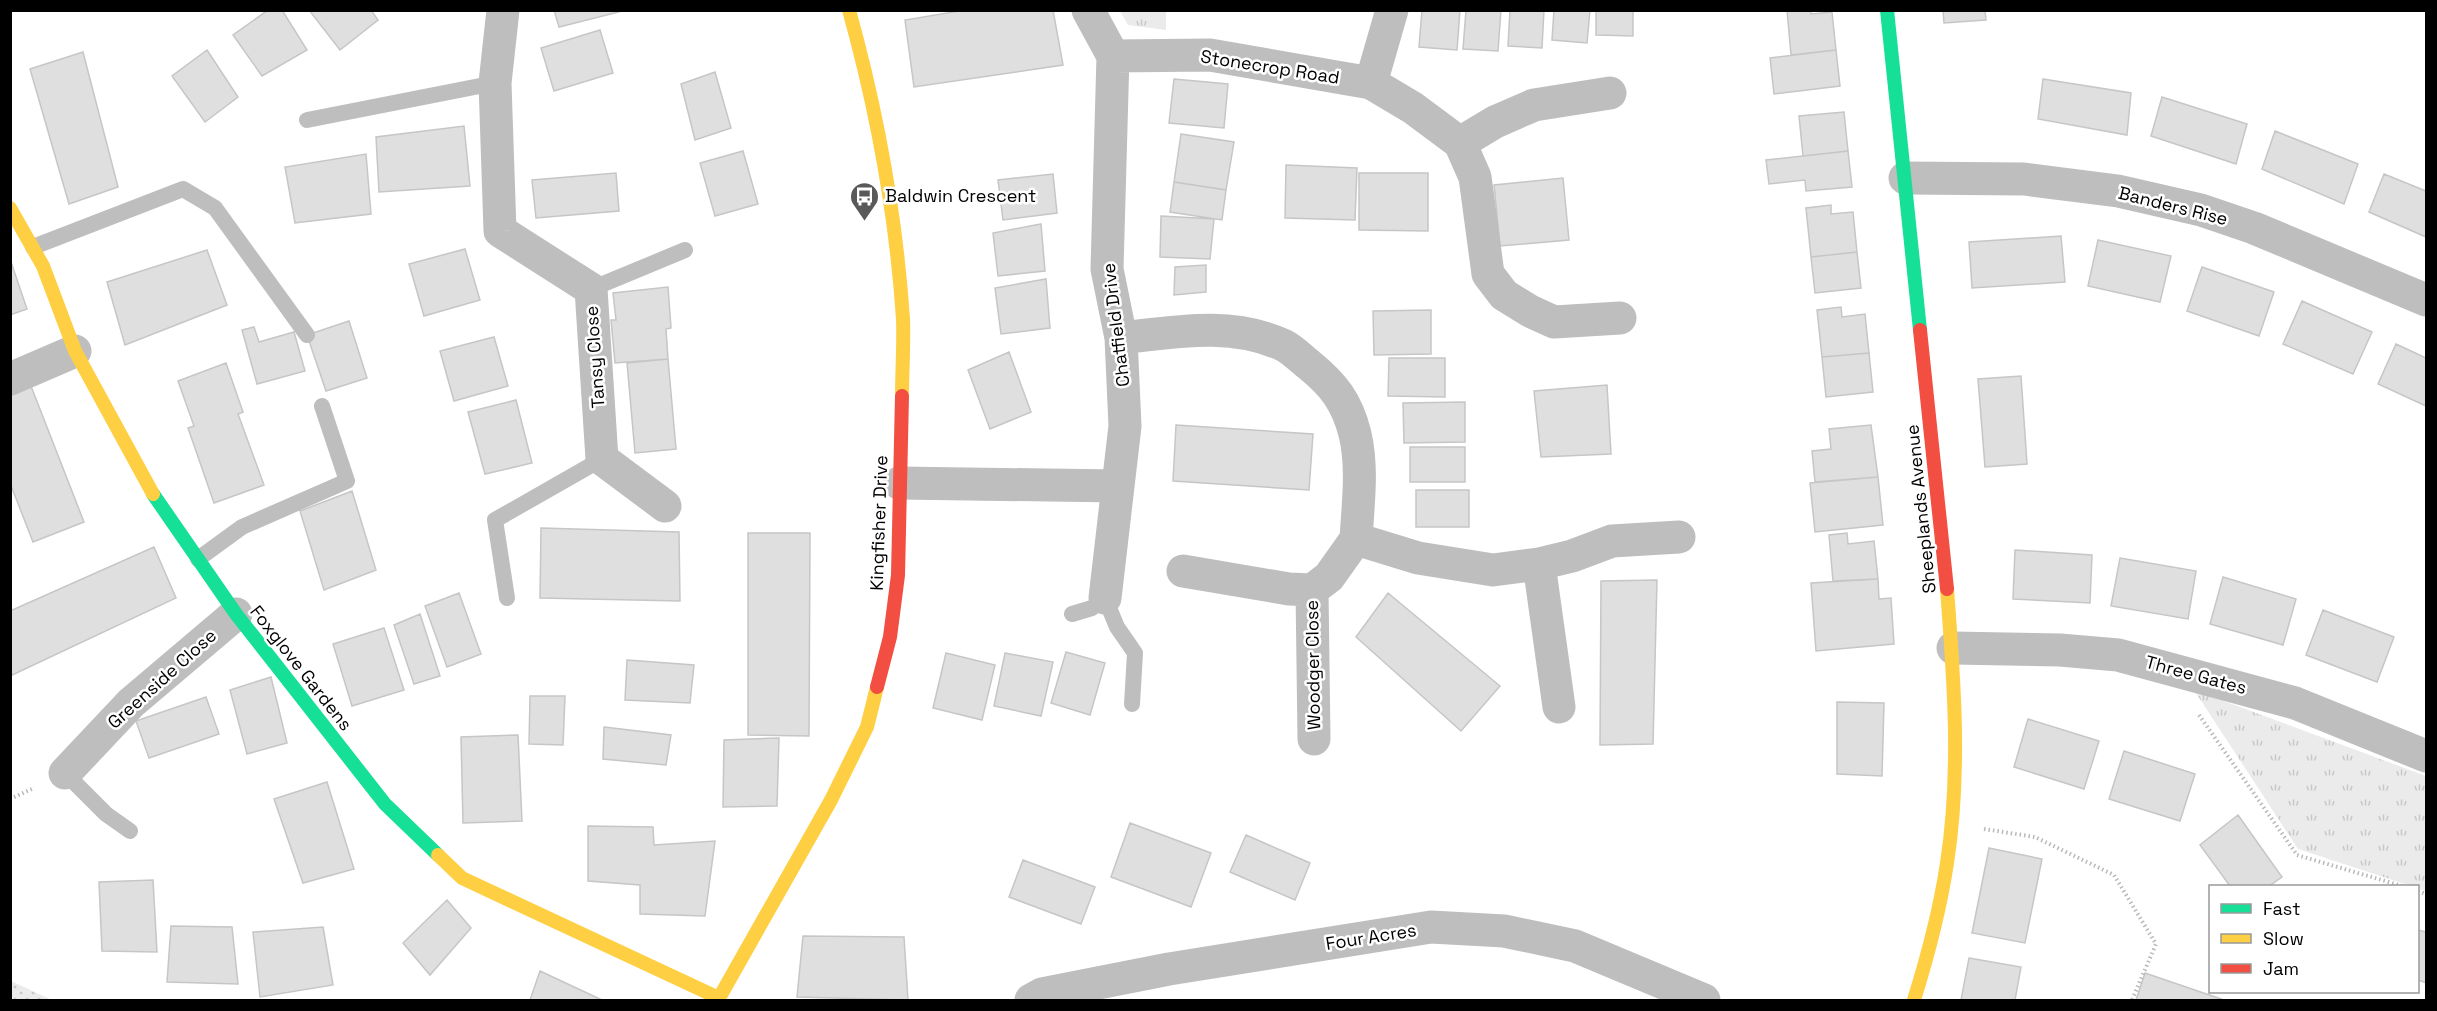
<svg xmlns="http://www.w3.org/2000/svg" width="2437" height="1011" font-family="'Space Grotesk',sans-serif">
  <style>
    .grass { fill: url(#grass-tufts) }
    .park { fill: url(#park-dots) }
    .building { fill: #dfdfdf; stroke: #c6c6c6; stroke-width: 1.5 }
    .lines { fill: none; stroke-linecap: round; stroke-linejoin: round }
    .path { stroke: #b9b9b9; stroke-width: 4; stroke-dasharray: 1.5 3; stroke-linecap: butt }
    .lane { stroke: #bebebe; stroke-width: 16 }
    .street { stroke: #bebebe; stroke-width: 33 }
    .fast { stroke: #16e098; stroke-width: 14 }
    .slow { stroke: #ffcf43; stroke-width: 14 }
    .jam { stroke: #f24e42; stroke-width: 14 }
    .labels { text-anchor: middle; stroke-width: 5; stroke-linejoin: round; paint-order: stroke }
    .street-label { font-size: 18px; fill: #000; stroke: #fff }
    .poi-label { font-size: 18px; fill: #000; stroke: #fff; text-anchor: start }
  </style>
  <defs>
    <pattern id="grass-tufts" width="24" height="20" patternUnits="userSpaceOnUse" patternTransform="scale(1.5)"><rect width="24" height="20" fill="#ebebeb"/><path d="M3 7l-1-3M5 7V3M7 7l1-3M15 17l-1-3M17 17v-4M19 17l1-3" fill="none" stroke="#c8c8c8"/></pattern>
    <pattern id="park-dots" width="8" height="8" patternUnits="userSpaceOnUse" patternTransform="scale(1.5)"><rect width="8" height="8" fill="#ebebeb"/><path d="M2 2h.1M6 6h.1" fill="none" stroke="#c8c8c8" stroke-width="1.8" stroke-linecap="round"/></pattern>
  </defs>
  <rect width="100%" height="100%" fill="#fff"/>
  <path class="grass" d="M1120,11H1166V30L1128,25Z
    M2194,690L2426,776V891L2298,849Z"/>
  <path class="park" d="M11,981L52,1000H11Z"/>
  <path class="building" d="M268,10H282L307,50L262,76L233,35Z
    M309,10H371L378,20L340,50Z
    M554,10H619V12L559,27Z
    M965,10H1053L1063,65L914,87L905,20Z
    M1422,10H1460L1457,50L1419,47Z
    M1466,10H1501L1498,51L1463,49Z
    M1510,10H1544L1542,48L1508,46Z
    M1554,10H1590L1587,43L1552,40Z
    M1596,10H1633V36L1596,35Z
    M1787,10H1810L1811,14L1832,12L1836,50L1791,55Z
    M1943,10H1985L1986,20L1944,23Z
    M600,30L613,73L554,91L541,48Z
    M207,50L238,97L205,122L172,76Z
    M1836,50L1840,86L1774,94L1770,58Z
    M83,52L118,187L69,204L30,69Z
    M715,72L731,128L695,140L681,84Z
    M1174,79L1228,84L1224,128L1169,123Z
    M2043,79L2131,93L2127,135L2038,119Z
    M2162,97L2247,124L2236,164L2151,136Z
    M1844,112L1848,151L1803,156L1799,116Z
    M464,126L470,186L379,192L376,137Z
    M2275,131L2358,164L2344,204L2262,169Z
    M1181,134L1234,142L1226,190L1174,182Z
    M743,151L758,204L715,216L700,163Z
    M1848,151L1852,187L1806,191L1805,180L1769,184L1766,160Z
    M366,154L371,214L295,223L285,167Z
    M1286,165L1357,168L1355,220L1285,218Z
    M616,173L619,211L536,218L532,180Z
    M1359,173H1428V231L1359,230Z
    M1053,174L1057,213L1003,220L998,180Z
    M2384,174L2426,191V237L2369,212Z
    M1563,178L1569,240L1500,246L1494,185Z
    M1174,182L1226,190L1222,220L1170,212Z
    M1831,205V214L1853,212L1857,252L1811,257L1806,208Z
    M1161,216L1214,219L1210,259L1160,257Z
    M1041,224L1045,271L998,276L993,233Z
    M2061,236L2065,282L1972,288L1969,242Z
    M2098,240L2171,256L2160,302L2088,286Z
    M465,249L480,300L424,316L409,264Z
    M207,250L227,305L125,345L107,282Z
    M1857,252L1861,288L1815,293L1811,257Z
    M10,259L27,309L10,315Z
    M1206,265V292L1174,295L1175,267Z
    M2202,267L2274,292L2259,336L2187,311Z
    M1046,279L1050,328L1001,334L995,288Z
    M668,287L671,328L666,329L668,359L615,363L611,320H616L613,293Z
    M2302,301L2372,332L2353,374L2283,344Z
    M1841,307L1842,317L1865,314L1869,353L1822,357L1817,310Z
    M1431,310V354L1374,355L1373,311Z
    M349,321L367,378L326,391L307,335Z
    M254,327L259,342L294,332L305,371L257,384L242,330Z
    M494,337L508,386L454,401L440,351Z
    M2396,344L2426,358V406L2378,384Z
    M1009,352L1031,412L990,429L968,370Z
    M1869,353L1873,392L1826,397L1822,357Z
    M1389,358H1445V397L1388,396Z
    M668,359L676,449L635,453L627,363Z
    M226,363L243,412L238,414L264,485L214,503L188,428L194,426L178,381Z
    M2021,376L2027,464L1985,467L1978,379Z
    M29,381L84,522L33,542L10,483V389Z
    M1607,385L1611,454L1541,457L1534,391Z
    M516,400L532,463L485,474L468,412Z
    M1465,402V442L1404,443L1403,403Z
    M1176,425L1313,434L1309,490L1173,481Z
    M1871,425L1878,477L1815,482L1812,451L1831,449L1829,429Z
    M1410,447H1465V482H1410Z
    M1878,477L1883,525L1815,532L1810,483Z
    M1416,490H1469V527H1416Z
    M352,491L376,570L324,590L300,511Z
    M541,528L679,532L680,601L540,598Z
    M748,533H810L809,736L748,735Z
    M1847,533L1848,544L1874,541L1878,579L1833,581L1829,535Z
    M154,547L176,598L10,676V611Z
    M2015,550L2092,555L2090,603L2013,599Z
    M2120,558L2196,571L2188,619L2111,606Z
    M2223,577L2296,599L2283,645L2210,624Z
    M1878,579L1879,599L1891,598L1894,644L1816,651L1811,583Z
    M1657,580L1653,744L1600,745L1601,581Z
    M459,593L481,654L447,667L425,606Z
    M1388,593L1500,686L1461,731L1356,637Z
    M2323,610L2394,637L2377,682L2306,655Z
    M420,614L440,676L414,684L394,625Z
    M384,628L404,690L352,706L333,644Z
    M1066,652L1105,663L1090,715L1051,703Z
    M946,653L995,665L982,720L933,708Z
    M1005,653L1053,662L1041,716L994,706Z
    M627,660L694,665L690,703L625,700Z
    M271,677L287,743L247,754L230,690Z
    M530,696H565L563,745L529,744Z
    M206,697L219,734L149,758L136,721Z
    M1837,702L1884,703L1882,776L1837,774Z
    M2028,719L2099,741L2084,789L2014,767Z
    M604,727L671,735L666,765L603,759Z
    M518,735L522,821L463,823L461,737Z
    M779,738L777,806L723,807L724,740Z
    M2124,751L2195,774L2180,821L2109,799Z
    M327,782L354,869L303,883L274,799Z
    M2238,815L2282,877L2269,886H2230L2200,845Z
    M1130,823L1211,853L1191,907L1111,877Z
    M588,826L653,827L654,845L715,841L705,916L640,914V885L588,881Z
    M1246,835L1310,863L1295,900L1230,872Z
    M1989,848L2042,859L2025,943L1972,933Z
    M1023,860L1095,887L1081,924L1009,897Z
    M153,880L157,952L102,951L99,882Z
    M447,900L471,928L430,975L403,943Z
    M171,926L232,927L238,984L167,982Z
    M323,927L333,985L260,997L253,932Z
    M2418,930L2426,932V983L2418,980Z
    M803,936L904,937L908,1000L797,997Z
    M1969,958L2021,967L2015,1000H1961Z
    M540,971L602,1000H530Z
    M2145,973L2224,1000H2136Z"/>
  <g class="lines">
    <path class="path" d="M2199,715L2297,855L2402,886
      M10,799L34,788
      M1984,829L2035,837L2114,875L2156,944L2132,1000
      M2418,891L2426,894"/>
    <path class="lane" d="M307,120L495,83
      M33,247L183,189L215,208L307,335
      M591,289L685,250
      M198,559L242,527L347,481L322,406
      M507,598L495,520L602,459
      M1072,614L1092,608L1105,598L1117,627L1135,653L1132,704
      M65,773L106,814L130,831"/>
    <path class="street" d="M503,10L495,83L500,231L591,289L602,459L665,506
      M1088,10L1113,56
      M1113,56L1210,55L1371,83L1413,108L1460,143L1475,177L1488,274L1504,295L1530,311L1554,322L1620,318
      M1371,83L1392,10
      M1460,143L1495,122L1534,105L1610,93
      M1905,178L2024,179L2118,191L2201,210L2254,228L2426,300
      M1121,338C1175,332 1231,321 1283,345C1292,349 1300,358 1308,364C1334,385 1347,402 1355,434C1363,468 1358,504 1356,539L1418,558L1493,570L1539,564L1572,556L1612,541L1679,537
      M10,379L75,351
      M899,483L1118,486L1125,426L1121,338L1107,269L1113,56
      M1539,564L1559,707
      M1183,571L1289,589L1312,590L1329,577L1356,539
      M1312,590L1314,739
      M1105,598L1118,486
      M1953,648L2060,650L2118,655L2295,703L2426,756
      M65,773L131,703L236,614
      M1031,1000L1042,994L1169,969L1431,927L1504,931L1575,946L1704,1000"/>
    <path class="fast" d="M1887,10L1920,330
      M153,494L236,614L385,804L438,855"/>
    <path class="slow" d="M849,10C877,111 896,214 903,319C904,344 902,371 902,396
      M10,208L43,266L75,351L153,494
      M438,855L462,878L719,998
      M718,1000L831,800L867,727L877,687
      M1914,1000C1928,955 1940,910 1947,863C1961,773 1954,680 1947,589"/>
    <path class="jam" d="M1920,330L1947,589
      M877,687L890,637L898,575L902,396"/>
  </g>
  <defs>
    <symbol id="bus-pin" viewBox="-11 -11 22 30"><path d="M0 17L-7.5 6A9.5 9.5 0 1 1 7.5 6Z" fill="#595959" stroke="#fff"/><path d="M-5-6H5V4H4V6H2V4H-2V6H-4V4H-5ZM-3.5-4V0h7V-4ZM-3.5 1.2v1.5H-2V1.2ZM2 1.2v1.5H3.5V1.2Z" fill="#fff"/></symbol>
  </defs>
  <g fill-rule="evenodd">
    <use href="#bus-pin" x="848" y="180" width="33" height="45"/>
  </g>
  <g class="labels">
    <g class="street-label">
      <text transform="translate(1270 67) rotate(9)" y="6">Stonecrop Road</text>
      <text transform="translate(2173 206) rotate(14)" y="6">Banders Rise</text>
      <text transform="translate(1116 325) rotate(-97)" y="6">Chatfield Drive</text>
      <text transform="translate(595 357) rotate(-94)" y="6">Tansy Close</text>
      <text transform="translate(1921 509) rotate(-96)" y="6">Sheeplands Avenue</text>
      <text transform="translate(879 523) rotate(-88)" y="6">Kingfisher Drive</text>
      <text transform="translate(1313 665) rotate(-91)" y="6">Woodger Close</text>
      <text transform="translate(301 668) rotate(52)" y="6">Foxglove Gardens</text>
      <text transform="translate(2196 675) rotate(15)" y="6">Three Gates</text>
      <text transform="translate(162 679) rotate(-42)" y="6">Greenside Close</text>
      <text transform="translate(1371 937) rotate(-9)" y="6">Four Acres</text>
    </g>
    <g class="poi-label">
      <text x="885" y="202">Baldwin Crescent</text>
    </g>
  </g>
  <rect width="2437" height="1011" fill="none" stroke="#000000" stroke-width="24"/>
  <rect x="2209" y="885" width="210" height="108" fill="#ffffff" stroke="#999999" stroke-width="1.5"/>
  <rect x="2221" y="904" width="30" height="9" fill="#16e098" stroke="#999999" stroke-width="1.5"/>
  <text x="2263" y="915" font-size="18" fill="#000000">Fast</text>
  <rect x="2221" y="934" width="30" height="9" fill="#ffcf43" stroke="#999999" stroke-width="1.5"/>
  <text x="2263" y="945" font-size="18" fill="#000000">Slow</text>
  <rect x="2221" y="964" width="30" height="9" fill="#f24e42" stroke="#999999" stroke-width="1.5"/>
  <text x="2263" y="975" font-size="18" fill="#000000">Jam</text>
</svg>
